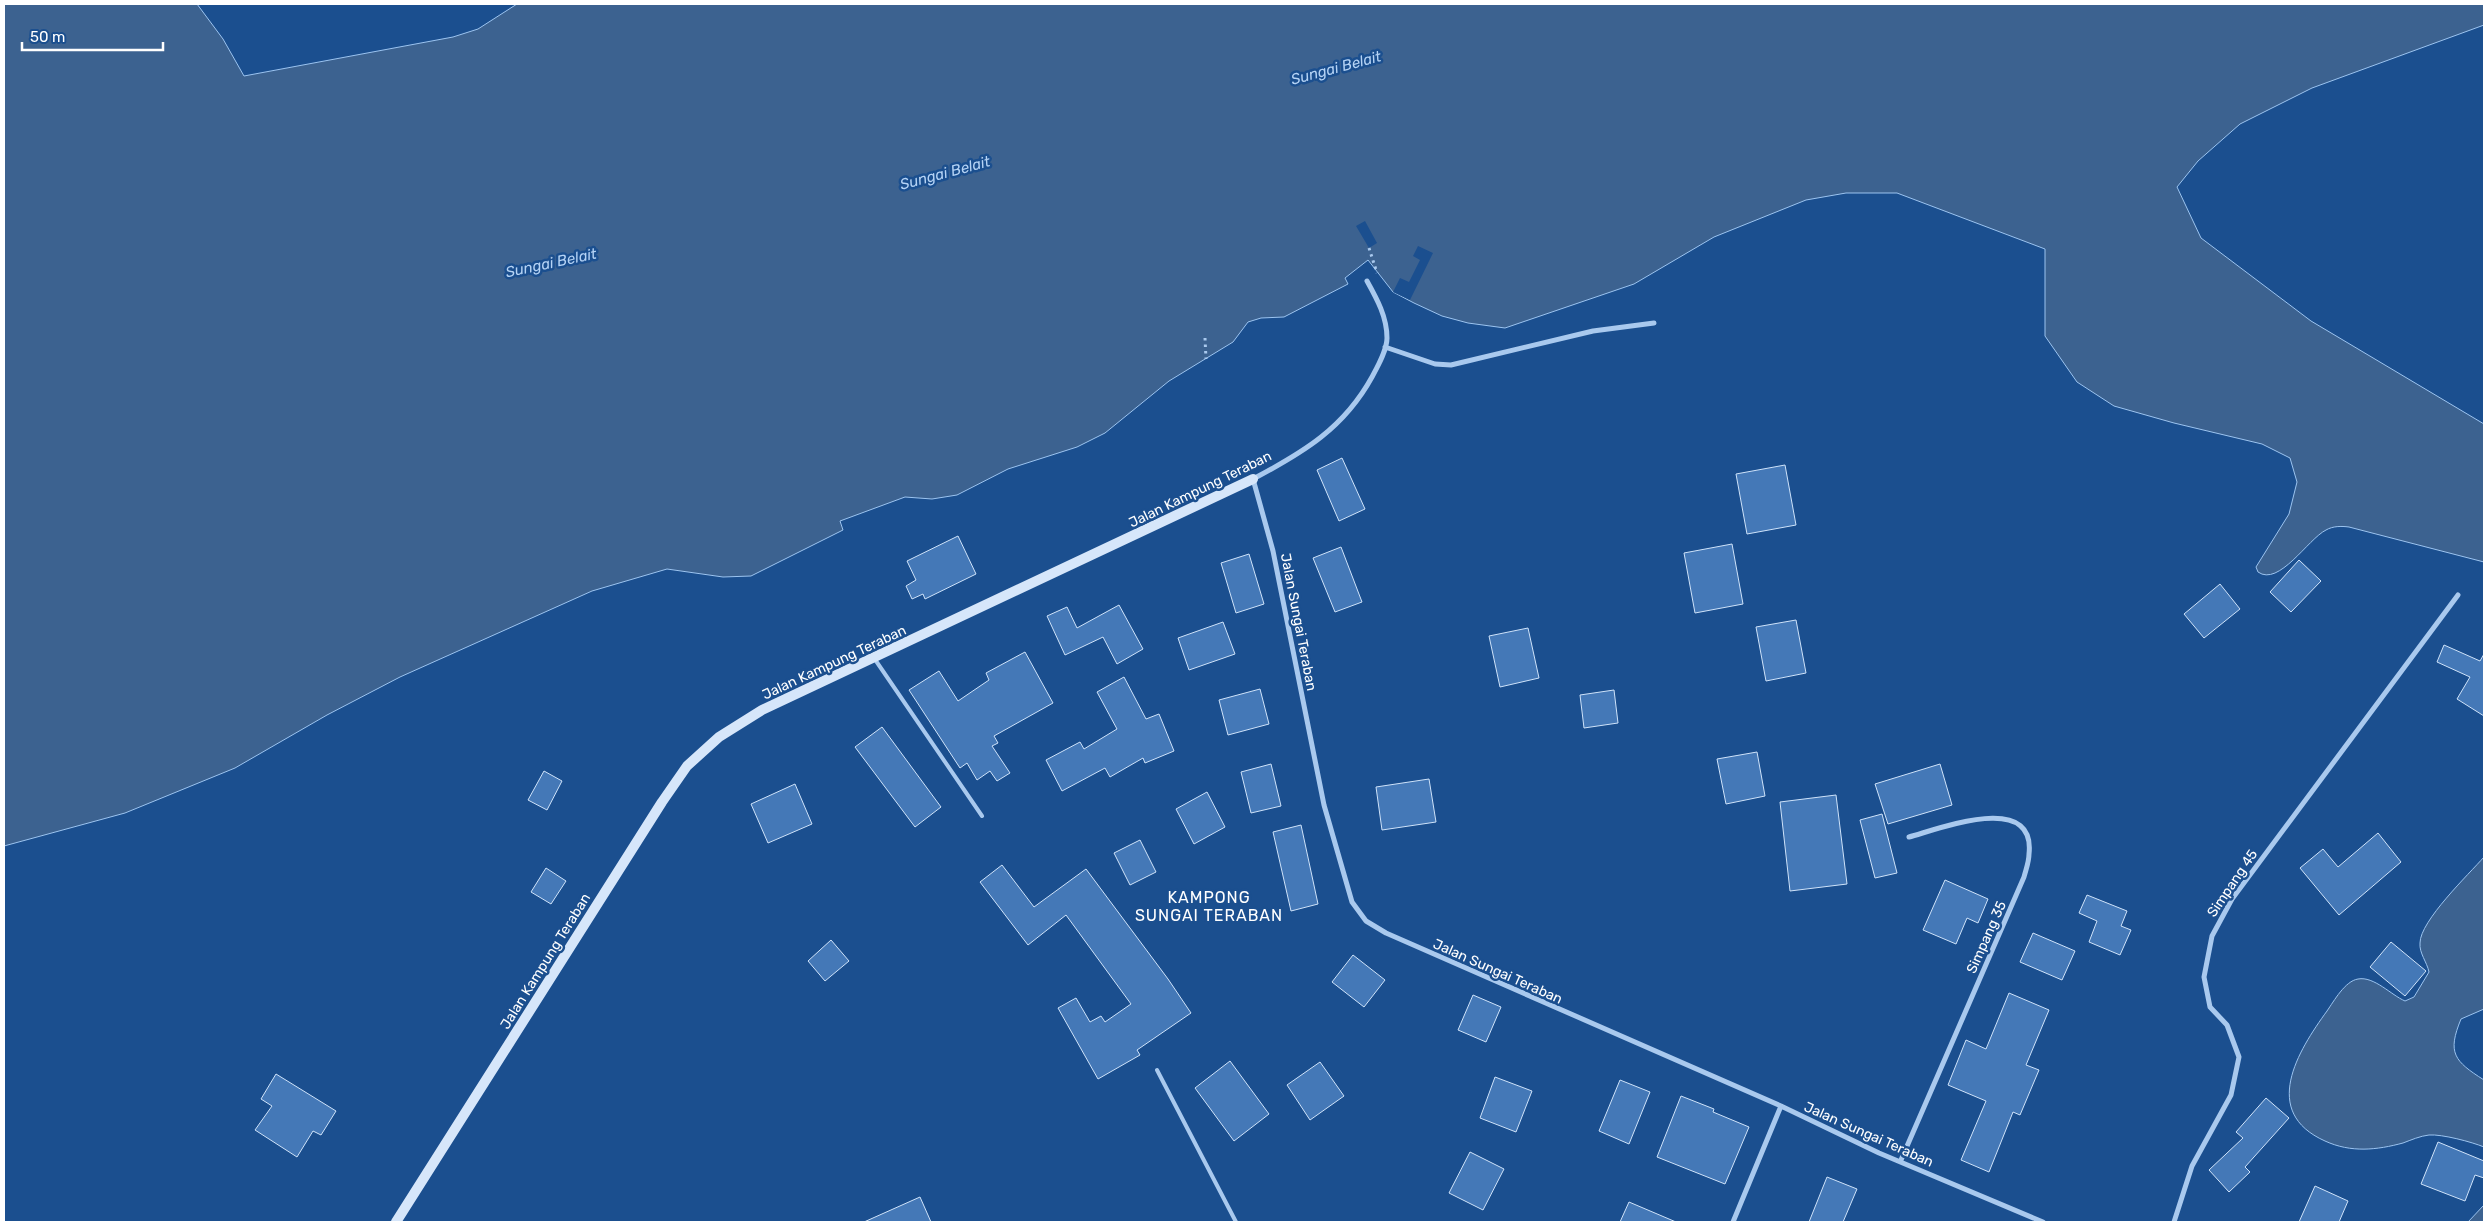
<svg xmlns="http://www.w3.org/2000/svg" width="2488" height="1226" font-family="Rubik,sans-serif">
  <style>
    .water { fill: #3c6290; stroke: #9cc4f0 }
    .pier { fill: #1b4f8f }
    .building { fill: #4478b7; stroke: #cfe3fa }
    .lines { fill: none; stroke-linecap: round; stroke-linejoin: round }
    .path { stroke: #a9c9ee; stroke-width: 3; stroke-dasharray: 2.5 4; stroke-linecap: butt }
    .lane { stroke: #a9c9ee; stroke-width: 4 }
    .street { stroke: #a9c9ee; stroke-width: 5 }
    .secondary { stroke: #d6e6fa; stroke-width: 10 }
    .labels { text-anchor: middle; stroke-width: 5; stroke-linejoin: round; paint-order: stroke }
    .street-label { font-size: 14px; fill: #fff; stroke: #1b4f8f }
    .water-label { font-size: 15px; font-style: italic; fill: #b5d3f5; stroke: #1b4f8f }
    .quarter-label { font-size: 16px; letter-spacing: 1px; fill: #fff; stroke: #1b4f8f }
  </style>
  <rect width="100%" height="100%" fill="#1b4f8f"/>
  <path class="water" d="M4,4H197L223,39L244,76L453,37L478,29L517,4H2484V25L2312,88L2240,124L2198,161L2177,187L2201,238L2311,321L2484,424V562L2349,527C2341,526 2333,526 2326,530C2308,539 2279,587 2258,572L2256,567L2289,514L2297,482L2290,458L2262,444L2174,423L2114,406L2077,382L2045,336V249L1897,193H1846L1806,200L1714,237L1634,284L1505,328L1468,323L1442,316L1414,303L1393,292L1368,260L1345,278L1348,284L1284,317L1261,318L1248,322L1233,342L1169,381L1105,433L1077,447L1008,469L957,495L932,499L905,497L840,521L843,530L751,576L723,577L667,569L592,591L400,677L327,715L235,768L125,813L4,846Z
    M2484,857V1009L2461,1019C2447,1053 2454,1061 2484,1080V1147C2472,1142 2442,1134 2429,1135C2420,1136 2411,1140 2403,1143C2377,1150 2351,1153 2325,1141C2260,1112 2298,1051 2327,1011C2334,1001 2345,981 2358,979C2374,976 2391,995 2405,1001L2414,997L2429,972C2427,962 2419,953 2420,943C2420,921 2469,874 2484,857Z
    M2484,1205V1222H2467H2468Z"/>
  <path class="pier" d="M1365,221L1377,243L1369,248L1356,226Z
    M1418,246L1433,253L1410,300L1393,292L1400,278L1409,282L1420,260L1413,256Z"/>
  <path class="building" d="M1342,458L1365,509L1339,521L1317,470Z
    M1785,465L1796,525L1747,534L1736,474Z
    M958,536L976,574L925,599L923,594L912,599L906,586L916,580L907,561Z
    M1732,544L1743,604L1695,613L1684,553Z
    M1341,547L1362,602L1335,612L1313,558Z
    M1249,554L1264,604L1236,613L1221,563Z
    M2299,560L2321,581L2291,612L2270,592Z
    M2220,584L2240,609L2204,638L2184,614Z
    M1119,605L1143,649L1117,664L1103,637L1065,655L1047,616L1067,607L1077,628Z
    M1796,620L1806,673L1766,681L1756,627Z
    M1223,622L1235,654L1189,670L1178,638Z
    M1528,628L1539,678L1500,687L1489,636Z
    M2444,645L2480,661L2484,654V716L2457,699L2470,677L2437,662Z
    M1025,652L1053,703L994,736L998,743L992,746L1010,773L997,781L990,771L977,780L967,763L960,768L909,690L939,671L958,701L989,680L986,673Z
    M1124,677L1146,719L1159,714L1174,751L1145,763L1143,758L1110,777L1105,768L1062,791L1046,760L1080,742L1084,749L1117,729L1097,692Z
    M1260,689L1269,724L1228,735L1219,700Z
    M1614,690L1618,723L1584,728L1580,695Z
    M882,727L941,807L915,827L855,747Z
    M1757,752L1765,796L1726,804L1717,759Z
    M1271,764L1281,806L1251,813L1241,772Z
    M1940,764L1952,805L1888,824L1875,784Z
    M544,771L562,781L547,810L528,800Z
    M1429,779L1436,822L1382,830L1376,787Z
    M795,784L812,824L768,843L751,804Z
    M1207,792L1225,827L1194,844L1176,809Z
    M1836,795L1847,884L1790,891L1780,802Z
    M1882,814L1897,873L1875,878L1860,820Z
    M1301,825L1318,904L1291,911L1273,832Z
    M2378,833L2401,862L2339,915L2300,868L2323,849L2338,867Z
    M1140,840L1156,872L1130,885L1114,853Z
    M1002,865L1034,907L1086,869L1168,979L1191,1013L1137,1050L1140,1055L1098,1079L1058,1008L1076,998L1090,1022L1101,1016L1105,1022L1131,1004L1066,915L1028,945L980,882Z
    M546,868L566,881L551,904L531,892Z
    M1945,880L1988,899L1978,923L1967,918L1956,944L1923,930Z
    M2087,895L2127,911L2121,926L2131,930L2120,955L2089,942L2097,921L2079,913Z
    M2033,933L2075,951L2062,980L2020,962Z
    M831,940L849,961L825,981L808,961Z
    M2391,942L2426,971L2405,996L2370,967Z
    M1353,955L1385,980L1364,1007L1332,982Z
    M2009,993L2049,1010L2026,1065L2039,1070L2020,1115L2013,1112L1989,1172L1961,1160L1986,1101L1948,1085L1966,1040L1986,1049Z
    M1473,995L1501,1007L1486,1042L1458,1030Z
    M1230,1061L1269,1114L1234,1141L1195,1088Z
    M1320,1062L1344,1096L1310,1120L1287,1085Z
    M276,1074L336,1111L321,1135L313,1131L297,1157L255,1130L272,1106L261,1099Z
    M1495,1077L1532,1091L1516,1132L1480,1118Z
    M1620,1080L1650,1092L1629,1144L1599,1131Z
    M1681,1096L1714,1109L1713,1112L1749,1127L1725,1184L1657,1157Z
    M2266,1098L2289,1118L2245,1167L2250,1172L2229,1192L2209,1170L2243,1138L2236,1132Z
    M2438,1142L2484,1161V1178L2475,1175L2465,1201L2421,1184Z
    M1470,1152L1504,1169L1483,1210L1449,1193Z
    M1827,1177L1857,1189L1843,1222H1809Z
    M2315,1186L2348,1201L2339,1222H2299Z
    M920,1197L931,1222H864Z
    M1629,1202L1676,1222H1620Z"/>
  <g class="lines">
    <path class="path" d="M1369,248L1377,273
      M1205,338L1206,359"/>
    <path class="lane" d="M874,658L982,816
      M1157,1070L1236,1222"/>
    <path class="street" d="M1367,281C1377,299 1387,317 1387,338C1387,350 1378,366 1372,377C1344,428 1304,452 1253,479L1273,551L1324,805L1352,902L1366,921L1386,933L1781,1106L1879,1153L2043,1222
      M1385,347L1435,364L1451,365L1593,331L1654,323
      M1901,1160L2024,877C2026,869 2029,862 2029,854C2036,791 1939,829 1909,837
      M1733,1222L1781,1106
      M2174,1222L2192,1166L2231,1095L2239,1057L2227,1025L2210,1007L2204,977L2212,936L2232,899L2458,595"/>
    <path class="secondary" d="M396,1222L662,802L687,766L719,737L762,710L1253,479"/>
  </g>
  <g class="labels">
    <g class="street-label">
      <text transform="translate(1200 489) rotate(-26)" y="5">Jalan Kampung Teraban</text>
      <text transform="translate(1299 622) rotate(79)" y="5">Jalan Sungai Teraban</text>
      <text transform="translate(834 662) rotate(-25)" y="5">Jalan Kampung Teraban</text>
      <text transform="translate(2232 883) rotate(-56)" y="5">Simpang 45</text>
      <text transform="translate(1986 937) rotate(-66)" y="5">Simpang 35</text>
      <text transform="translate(545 961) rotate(-58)" y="5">Jalan Kampung Teraban</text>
      <text transform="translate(1498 971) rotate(24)" y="5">Jalan Sungai Teraban</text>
      <text transform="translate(1869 1134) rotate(24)" y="5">Jalan Sungai Teraban</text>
    </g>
    <g class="water-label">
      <text transform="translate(1336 68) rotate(-15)" y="5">Sungai Belait</text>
      <text transform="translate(945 173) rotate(-15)" y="5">Sungai Belait</text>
      <text transform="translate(551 263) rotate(-12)" y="5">Sungai Belait</text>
    </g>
    <g class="quarter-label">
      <text x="1209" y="903">KAMPONG<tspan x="1209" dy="18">SUNGAI TERABAN</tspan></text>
    </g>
  </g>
  <rect width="2488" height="1226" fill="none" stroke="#ffffff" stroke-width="10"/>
  <path d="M22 42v8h141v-8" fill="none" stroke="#ffffff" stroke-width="2.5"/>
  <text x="30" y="42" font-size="15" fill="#ffffff" stroke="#1b4f8f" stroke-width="4" paint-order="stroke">50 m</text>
</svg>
